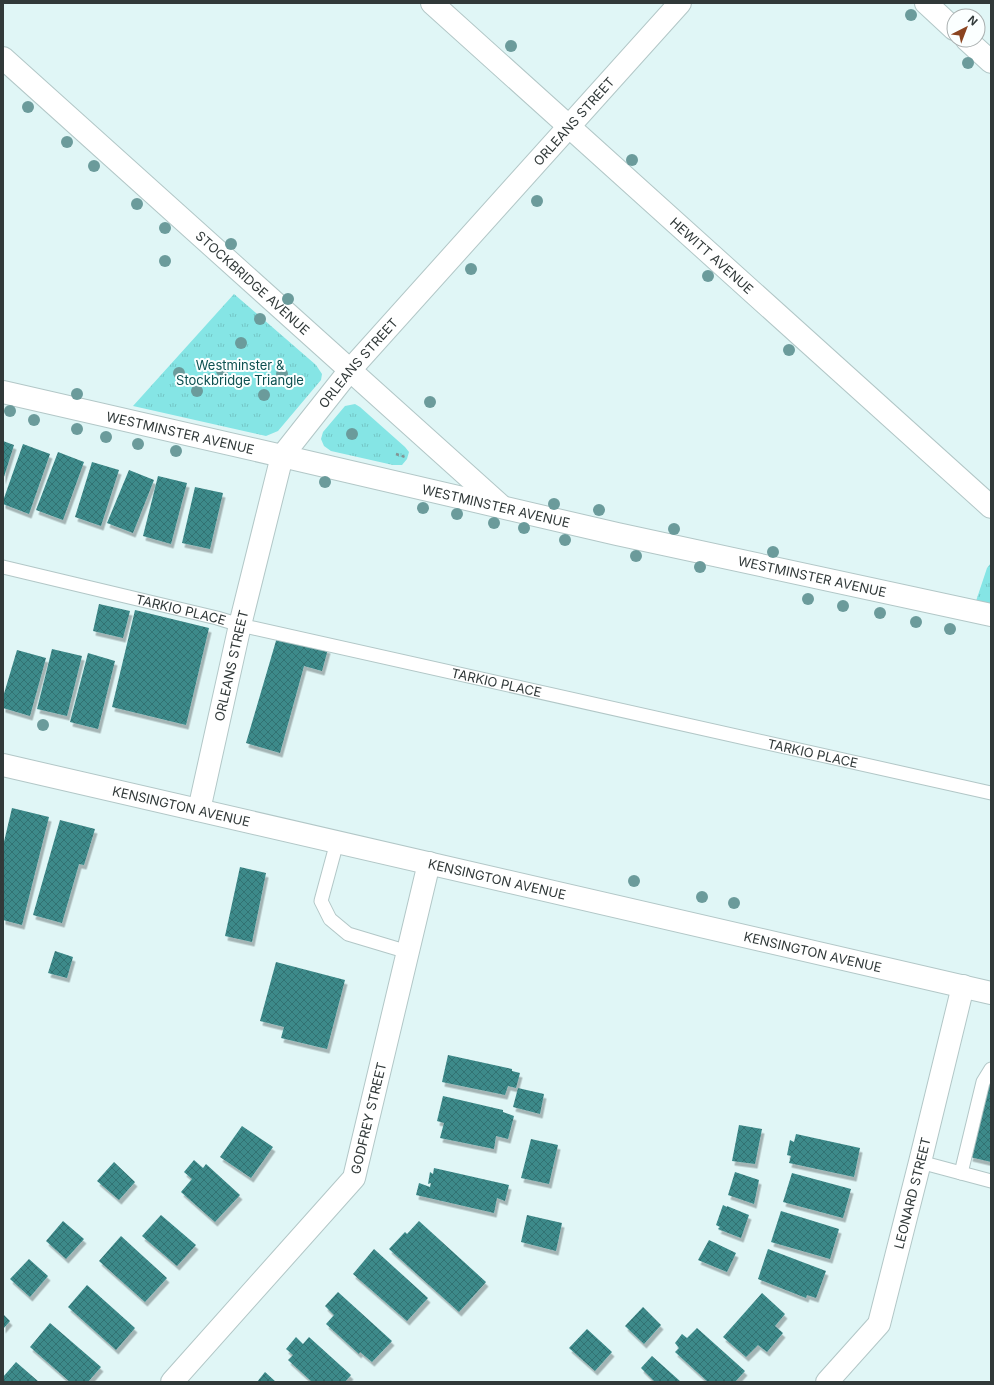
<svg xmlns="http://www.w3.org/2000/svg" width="994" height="1385" font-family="Inter,sans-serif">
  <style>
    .park { fill: url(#park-tufts) }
    .building { fill: url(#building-cross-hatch); filter: url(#shadow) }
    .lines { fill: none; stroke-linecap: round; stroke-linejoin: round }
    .service-casing { stroke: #b2c7c7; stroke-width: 15 }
    .minor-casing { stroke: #b2c7c7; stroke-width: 24 }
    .tertiary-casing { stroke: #b2c7c7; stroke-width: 24 }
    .path { stroke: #849393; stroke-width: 2.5; stroke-dasharray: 3 3; stroke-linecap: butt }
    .service { stroke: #fff; stroke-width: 13 }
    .minor { stroke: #fff; stroke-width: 22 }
    .tertiary { stroke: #fff; stroke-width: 22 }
    .tree { fill: #6b9b9b }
    .labels { text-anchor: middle; stroke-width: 4; stroke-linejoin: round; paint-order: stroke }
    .street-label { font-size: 13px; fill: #313939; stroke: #fbffff }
    .park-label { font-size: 13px; fill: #0c5050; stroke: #fbffff }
  </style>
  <defs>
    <pattern id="park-tufts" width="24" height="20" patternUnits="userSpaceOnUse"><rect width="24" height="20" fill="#85e5e5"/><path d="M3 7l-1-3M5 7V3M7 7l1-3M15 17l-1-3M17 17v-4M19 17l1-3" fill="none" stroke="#73c5c5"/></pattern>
    <pattern id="building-cross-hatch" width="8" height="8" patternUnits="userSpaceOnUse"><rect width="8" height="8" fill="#3c8a8a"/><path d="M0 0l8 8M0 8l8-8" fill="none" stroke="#337272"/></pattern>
    <filter id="shadow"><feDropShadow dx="2.5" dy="4.5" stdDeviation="0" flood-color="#0004"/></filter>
  </defs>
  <rect width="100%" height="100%" fill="#e0f6f6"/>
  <path class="park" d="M234,294L316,365L322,374L321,380L278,431L266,436L133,406Z
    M355,404L360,407L405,447L409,452L407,459L402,465H393L331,451L324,446L321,439L323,432L345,406Z
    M991,563V608L975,604L987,568Z"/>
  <path class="building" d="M3,441L14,445L3,480Z
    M23,444L50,454L29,514L3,504V501Z
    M58,452L84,462L63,520L36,510Z
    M92,462L119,470L101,526L75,517Z
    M129,470L154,480L133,533L107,523Z
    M158,476L187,483L171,544L143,536Z
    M195,487L223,493L210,549L182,543Z
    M99,604L130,611L123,638L93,631Z
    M135,610L209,628L186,725L112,707Z
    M278,634L328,649L322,671L304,666L280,753L246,743Z
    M52,649L82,656L67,716L37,709Z
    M17,650L46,658L30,716L3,708V697Z
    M88,653L115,661L98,729L70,722Z
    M12,808L49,817L22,925L3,920V846Z
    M60,820L95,829L84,865L79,864L62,923L33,915Z
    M240,867L266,873L252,942L225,936Z
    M55,951L73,957L67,978L48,973Z
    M276,962L345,980L327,1049L281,1038L284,1027L260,1021Z
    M448,1055L512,1069V1071L520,1073L516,1088L508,1086L505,1095L442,1082Z
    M991,1083V1162L970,1157L986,1088Z
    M518,1088L544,1094L540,1114L513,1107Z
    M443,1096L503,1110V1112L514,1116L508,1139L496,1136L494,1149L440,1138L444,1123L437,1121Z
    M739,1125L762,1129L755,1164L732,1161Z
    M242,1126L273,1147L251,1178L220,1157Z
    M796,1134L860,1148L854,1177L789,1163L791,1156L787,1155L790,1140L794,1142Z
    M531,1139L558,1145L549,1184L521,1178Z
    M194,1160L203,1168L206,1164L240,1195L215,1222L181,1192L192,1179L184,1172Z
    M114,1162L135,1182L119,1200L97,1181Z
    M434,1168L509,1185L505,1201L497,1198L494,1213L416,1195L419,1183L430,1187L431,1183L428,1184L430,1172L433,1174Z
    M735,1172L759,1180L754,1204L728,1195Z
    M792,1173L851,1189L843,1218L783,1202Z
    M723,1205L727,1207V1206L749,1215L741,1238L718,1229L720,1227L716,1225Z
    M781,1211L839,1229L830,1259L771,1242Z
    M161,1215L196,1245L177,1266L142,1236Z
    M527,1215L562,1223L556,1251L521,1242Z
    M63,1221L84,1239L66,1259L46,1241Z
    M419,1221L486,1282L459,1312L389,1249L405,1232L407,1234Z
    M121,1236L167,1278L145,1302L99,1261Z
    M709,1240L736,1253L727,1272L698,1260Z
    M374,1249L428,1298L407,1321L353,1274Z
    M768,1249L826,1271L816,1298L807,1295L806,1298L758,1279Z
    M29,1259L48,1276L30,1297L10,1279Z
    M87,1285L135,1328L116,1350L68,1307Z
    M338,1292L392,1341L372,1362L360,1352L359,1354L326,1324L334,1315L325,1306Z
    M762,1293L785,1314L775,1326L783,1333L767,1352L758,1345L746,1357L723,1337Z
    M643,1307L661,1325L644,1344L625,1326Z
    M3,1314L10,1321L3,1329Z
    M50,1323L101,1367L88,1382H70L30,1347Z
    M697,1328L745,1371L735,1382H708L675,1352L679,1348L675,1343L682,1334L687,1338Z
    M587,1329L612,1352L595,1371L569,1348Z
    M296,1337L303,1344L309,1337L351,1375L345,1382H312L288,1360L293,1355L286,1349Z
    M652,1356L681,1382H653L654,1381L641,1368Z
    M16,1362L39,1382H3V1377Z
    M265,1372L276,1382H257Z"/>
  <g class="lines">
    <defs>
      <g id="service">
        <path id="s1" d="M3,567L217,618L240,625L991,793"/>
        <path d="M337,842L321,901L330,919L348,934L408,952"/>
        <path d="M920,1162L991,1181"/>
        <path d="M961,1173L983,1082L991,1069"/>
      </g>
      <g id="minor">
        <path id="s2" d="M432,3L991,507"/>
        <path d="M926,3L954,29"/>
        <path d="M967,40L991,62"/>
        <path id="s3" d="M3,58L500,505"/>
        <path id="s4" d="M3,392L282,456L617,534L991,615"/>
        <path id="s5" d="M199,810L240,625L282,456L350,370L680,3"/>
        <path id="s6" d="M172,1382L354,1178L429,863"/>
        <path id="s7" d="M827,1382L879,1324L920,1162L963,986"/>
      </g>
      <g id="tertiary">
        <path id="s8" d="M3,765L991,993"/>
      </g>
    </defs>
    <use href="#service" class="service-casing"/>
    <use href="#minor" class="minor-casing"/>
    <use href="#tertiary" class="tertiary-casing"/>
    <path class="path" d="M396,454L405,457"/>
    <use href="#service" class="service"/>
    <use href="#minor" class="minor"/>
    <use href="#tertiary" class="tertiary"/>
  </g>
  <g class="tree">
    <circle cx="911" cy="15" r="6"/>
    <circle cx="511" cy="46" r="6"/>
    <circle cx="968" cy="63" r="6"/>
    <circle cx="28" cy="107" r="6"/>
    <circle cx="67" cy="142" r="6"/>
    <circle cx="632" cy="160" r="6"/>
    <circle cx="94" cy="166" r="6"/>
    <circle cx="537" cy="201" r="6"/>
    <circle cx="137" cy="204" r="6"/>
    <circle cx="165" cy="228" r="6"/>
    <circle cx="231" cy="244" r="6"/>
    <circle cx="165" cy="261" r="6"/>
    <circle cx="471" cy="269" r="6"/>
    <circle cx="708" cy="276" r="6"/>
    <circle cx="288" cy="299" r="6"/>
    <circle cx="260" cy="319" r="6"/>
    <circle cx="241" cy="343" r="6"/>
    <circle cx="789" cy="350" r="6"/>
    <circle cx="222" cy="371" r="6"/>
    <circle cx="179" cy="373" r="6"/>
    <circle cx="282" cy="374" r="6"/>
    <circle cx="239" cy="383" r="6"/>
    <circle cx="197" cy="391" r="6"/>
    <circle cx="77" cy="394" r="6"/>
    <circle cx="264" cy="395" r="6"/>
    <circle cx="430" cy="402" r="6"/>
    <circle cx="10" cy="411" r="6"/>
    <circle cx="34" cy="420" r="6"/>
    <circle cx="77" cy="429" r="6"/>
    <circle cx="352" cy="434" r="6"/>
    <circle cx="106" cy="437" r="6"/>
    <circle cx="138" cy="444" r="6"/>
    <circle cx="176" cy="451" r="6"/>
    <circle cx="325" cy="482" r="6"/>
    <circle cx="554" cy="504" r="6"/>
    <circle cx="423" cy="508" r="6"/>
    <circle cx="599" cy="510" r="6"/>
    <circle cx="457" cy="514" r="6"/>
    <circle cx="494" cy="523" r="6"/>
    <circle cx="524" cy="528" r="6"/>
    <circle cx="674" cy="529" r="6"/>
    <circle cx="565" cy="540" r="6"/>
    <circle cx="773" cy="552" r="6"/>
    <circle cx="636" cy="556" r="6"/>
    <circle cx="700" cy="567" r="6"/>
    <circle cx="808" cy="599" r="6"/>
    <circle cx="843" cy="606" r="6"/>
    <circle cx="880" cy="613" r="6"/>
    <circle cx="916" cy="622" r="6"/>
    <circle cx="950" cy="629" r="6"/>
    <circle cx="43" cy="725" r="6"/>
    <circle cx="634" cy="881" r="6"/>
    <circle cx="702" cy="897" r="6"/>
    <circle cx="734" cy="903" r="6"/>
  </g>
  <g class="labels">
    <g class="street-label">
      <text dy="5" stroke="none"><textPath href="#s5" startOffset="808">ORLEANS STREET</textPath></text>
      <text dy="5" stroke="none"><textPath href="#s2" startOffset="377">HEWITT AVENUE</textPath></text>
      <text dy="5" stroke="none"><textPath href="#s3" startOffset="336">STOCKBRIDGE AVENUE</textPath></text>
      <text dy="5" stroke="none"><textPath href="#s5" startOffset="484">ORLEANS STREET</textPath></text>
      <text dy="5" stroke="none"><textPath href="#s4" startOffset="182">WESTMINSTER AVENUE</textPath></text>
      <text dy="5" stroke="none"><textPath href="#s4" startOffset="506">WESTMINSTER AVENUE</textPath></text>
      <text dy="5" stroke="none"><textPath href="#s4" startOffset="830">WESTMINSTER AVENUE</textPath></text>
      <text dy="5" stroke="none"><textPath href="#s1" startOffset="183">TARKIO PLACE</textPath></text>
      <text dy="5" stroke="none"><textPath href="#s5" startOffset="148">ORLEANS STREET</textPath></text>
      <text dy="5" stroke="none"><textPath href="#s1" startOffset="507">TARKIO PLACE</textPath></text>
      <text dy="5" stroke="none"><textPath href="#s1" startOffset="831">TARKIO PLACE</textPath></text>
      <text dy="5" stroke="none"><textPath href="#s8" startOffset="183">KENSINGTON AVENUE</textPath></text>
      <text dy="5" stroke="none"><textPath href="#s8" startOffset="507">KENSINGTON AVENUE</textPath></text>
      <text dy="5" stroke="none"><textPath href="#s8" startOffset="831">KENSINGTON AVENUE</textPath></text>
      <text dy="5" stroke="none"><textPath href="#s6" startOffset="335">GODFREY STREET</textPath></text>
      <text dy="5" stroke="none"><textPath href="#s7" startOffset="213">LEONARD STREET</textPath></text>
    </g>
    <g class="park-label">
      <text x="240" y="370">Westminster &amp;<tspan x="240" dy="15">Stockbridge Triangle</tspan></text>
    </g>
  </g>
  <rect width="994" height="1385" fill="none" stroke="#313939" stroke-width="8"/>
  <g transform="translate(966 28) rotate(42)"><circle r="19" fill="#fbffff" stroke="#aab0b0"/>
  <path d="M0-3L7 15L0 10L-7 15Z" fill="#8a431f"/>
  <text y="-6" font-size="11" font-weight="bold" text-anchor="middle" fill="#313939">N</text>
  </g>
</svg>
